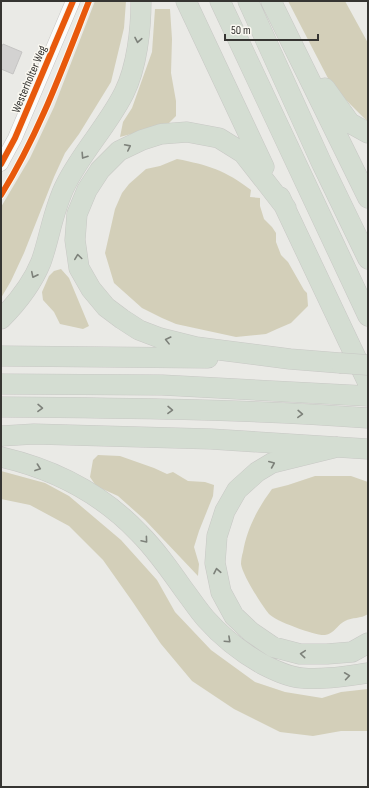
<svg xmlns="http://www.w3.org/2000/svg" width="369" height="788" font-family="'Sofia Sans Condensed',sans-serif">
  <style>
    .green { fill: #d3cfb9 }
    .building { fill: #d3d2d1; stroke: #c5c4c3 }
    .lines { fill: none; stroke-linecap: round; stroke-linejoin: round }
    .minor-casing { stroke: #c7c6c4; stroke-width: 15 }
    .highway-casing { stroke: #c8c8c5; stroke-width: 21 }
    .minor { stroke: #fcfcfb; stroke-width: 14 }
    .highway { stroke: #d4ddd2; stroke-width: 20 }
    .highway-bridge-casing { stroke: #c8c8c5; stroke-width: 21; stroke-linecap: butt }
    .highway-bridge { stroke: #d4ddd2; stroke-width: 20 }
    .cycleway-casing { stroke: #faf8f1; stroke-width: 8 }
    .cycleway { stroke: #e8590c; stroke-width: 6 }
    .oneway { stroke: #7d817a }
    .labels { text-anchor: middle; stroke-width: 3; stroke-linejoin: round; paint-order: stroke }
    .street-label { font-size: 12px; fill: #363532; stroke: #faf8f1 }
  </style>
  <rect width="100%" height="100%" fill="#eaeae6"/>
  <path class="green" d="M95,1H126L124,28L111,82L79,134L65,153L54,177L24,253L11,281L1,298V207L30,158L54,107Z
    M288,1H345L368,43V122L332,86Z
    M155,9H170L172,39L171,73L176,101V116L168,124L120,137L123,122L132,108L152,52Z
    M177,159C208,165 225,170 251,190L250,197L260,198V206L264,219L272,227L276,233V242L281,255L288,262L304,290L307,293L308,306L291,323L277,329L266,334L236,337L176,324L162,318L142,308L114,283L105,253L115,209L122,193L129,184L146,169L160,166Z
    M61,269L69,278L89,326L83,329L60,324L54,312L43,300L42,292L49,276L54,271Z
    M98,455L120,456L154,468L167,474L173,472L188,481L205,482L214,485L213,496L199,531L194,547L199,564L198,576L145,520L118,496L96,486L90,477L93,460Z
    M1,471L45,483L69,496L121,540L157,580L175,612L211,650L255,682L285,692L322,698L341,692L368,689V731H341L313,736L280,732L234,709L192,681L161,644L132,601L103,560L69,526L30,505L1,499Z
    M315,476H351L368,482V614C361,619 352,617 345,621C338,624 334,634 325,635C316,636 275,621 269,614C262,606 242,574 241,564C241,560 242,555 243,552C247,528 258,508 272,489L288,485Z"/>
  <path class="building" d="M3,44L22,52L13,74L1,69V48Z"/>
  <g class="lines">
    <defs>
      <path id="minor" d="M1,164L15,138L73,1"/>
      <path id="highway" d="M186,1L264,167
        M220,1L368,316
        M248,1L322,164L368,259
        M271,1L368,198
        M325,88L350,123L368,133
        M280,197L368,383
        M286,208L243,153L219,138L187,132L161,134L142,140L119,151L100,170L87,190L77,214L75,240L79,268L91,289L106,307L122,319L139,330L160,338L196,347L290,359L340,363
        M1,319C18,302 32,284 41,262C50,237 53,209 66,184C82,152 108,125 124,93C137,67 141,29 141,1
        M1,356L208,358
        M1,384L162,385L368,396
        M1,407C123,408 246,409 368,418
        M1,436L34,434L211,439L368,449
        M337,447L272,463L257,472L237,490L225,511L217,536L215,563L221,592L234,616L251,632L273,647L300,654H327L352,652L368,643
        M1,457C53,469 102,494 139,533C156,550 170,570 184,590C191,599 198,610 206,619C222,637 241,652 262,664C274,670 288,677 302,678C324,680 346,676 368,673"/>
    </defs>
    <use href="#minor" class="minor-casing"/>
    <use href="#highway" class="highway-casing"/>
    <use href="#minor" class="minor"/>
    <use href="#highway" class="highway"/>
    <defs>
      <path id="highway-bridge" d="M340,363L368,365"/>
    </defs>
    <use href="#highway-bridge" class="highway-bridge-casing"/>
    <use href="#highway-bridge" class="highway-bridge"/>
    <defs>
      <path id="cycleway" d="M1,164L15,138L73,1
        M1,195C39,134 63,67 89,1"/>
    </defs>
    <use href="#cycleway" class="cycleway-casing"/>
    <use href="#cycleway" class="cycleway"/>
  </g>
  <defs><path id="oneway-chevron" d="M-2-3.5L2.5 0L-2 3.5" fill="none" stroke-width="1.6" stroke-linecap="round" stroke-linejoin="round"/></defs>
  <g class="oneway">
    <use href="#oneway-chevron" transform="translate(138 40) rotate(101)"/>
    <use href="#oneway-chevron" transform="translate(128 147) rotate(-27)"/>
    <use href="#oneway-chevron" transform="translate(84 156) rotate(123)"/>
    <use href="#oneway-chevron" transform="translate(78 257) rotate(-98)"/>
    <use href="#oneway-chevron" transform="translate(34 275) rotate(116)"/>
    <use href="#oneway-chevron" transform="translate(168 340) rotate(-166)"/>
    <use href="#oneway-chevron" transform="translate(40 408) rotate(1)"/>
    <use href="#oneway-chevron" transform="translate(170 410) rotate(1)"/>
    <use href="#oneway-chevron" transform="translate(300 414) rotate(2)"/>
    <use href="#oneway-chevron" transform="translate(272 464) rotate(-23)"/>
    <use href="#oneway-chevron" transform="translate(38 468) rotate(20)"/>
    <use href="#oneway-chevron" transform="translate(145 540) rotate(50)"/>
    <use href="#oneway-chevron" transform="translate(217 571) rotate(-101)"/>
    <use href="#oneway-chevron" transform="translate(228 640) rotate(43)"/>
    <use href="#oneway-chevron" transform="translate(303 654) rotate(-175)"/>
    <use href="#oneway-chevron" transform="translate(347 676) rotate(-8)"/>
  </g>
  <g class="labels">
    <g class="street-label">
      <text transform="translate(29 79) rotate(-67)" y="4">Westerholter Weg</text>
    </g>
  </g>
  <rect width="369" height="788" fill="none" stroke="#363532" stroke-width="4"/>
  <path d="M225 34v6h93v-6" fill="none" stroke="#363532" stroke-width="2"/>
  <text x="231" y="34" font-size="12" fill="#363532" stroke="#faf8f1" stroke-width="3" paint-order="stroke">50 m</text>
</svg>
